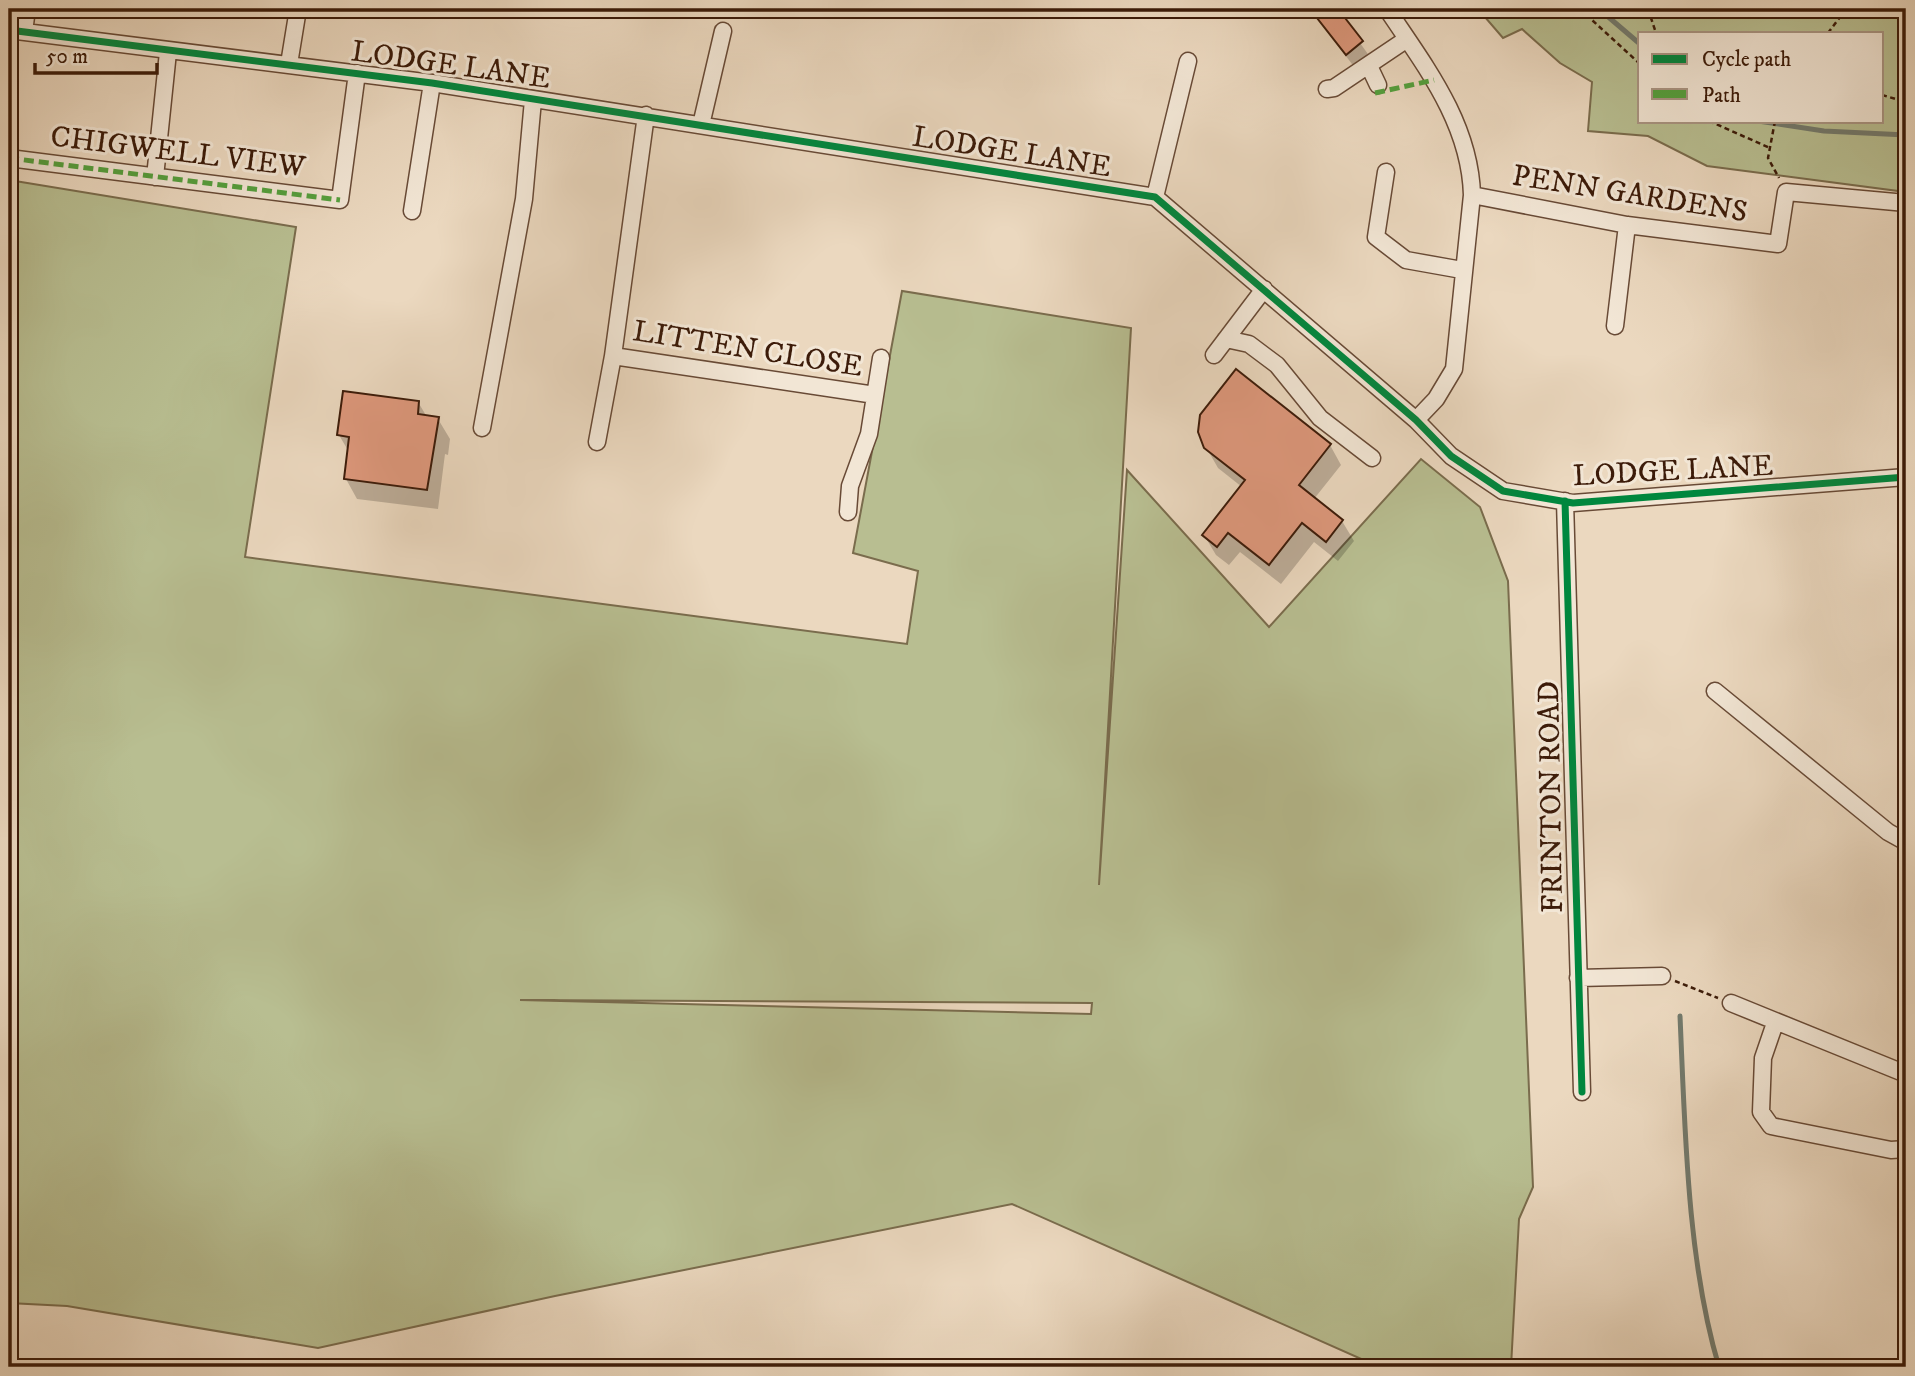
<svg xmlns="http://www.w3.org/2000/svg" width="1915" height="1376" font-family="'IM FELL DW Pica',serif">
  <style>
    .green { fill: #b8be91; stroke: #7a6c4d; stroke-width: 2; fill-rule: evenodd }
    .shadow { fill: #0003 }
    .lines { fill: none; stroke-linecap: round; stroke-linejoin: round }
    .stream { stroke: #737a6d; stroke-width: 5 }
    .building { fill: #de987c; stroke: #3c1b09; stroke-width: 2 }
    .minor-casing { stroke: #684a36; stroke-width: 19 }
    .path { stroke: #3c1b09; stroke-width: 2.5; stroke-dasharray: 5 3.5; stroke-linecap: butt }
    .minor { stroke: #f2e6d5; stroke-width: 16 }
    .quiet { stroke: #54a13e; stroke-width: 5; stroke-dasharray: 10 5; stroke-linecap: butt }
    .cycleway-casing { stroke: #f2e6d5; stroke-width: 11 }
    .cycleway { stroke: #00873e; stroke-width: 7 }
    .labels { text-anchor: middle; stroke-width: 6; stroke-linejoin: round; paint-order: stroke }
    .street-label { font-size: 30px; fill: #3c1b09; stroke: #f2e6d5 }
  </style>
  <rect width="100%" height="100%" fill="#ebd8bf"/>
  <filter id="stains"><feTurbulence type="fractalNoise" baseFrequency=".00286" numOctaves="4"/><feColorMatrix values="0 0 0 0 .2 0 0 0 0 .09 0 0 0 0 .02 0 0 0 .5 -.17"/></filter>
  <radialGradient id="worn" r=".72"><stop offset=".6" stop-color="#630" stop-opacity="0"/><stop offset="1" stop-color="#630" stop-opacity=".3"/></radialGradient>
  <path class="green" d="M1478,9H1590L1598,16L1612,13L1608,9H1906V192L1707,166L1648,136L1588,131L1592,82L1560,63L1522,29L1503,38ZM1882,33V121H1640V33Z
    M9,180L296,227L245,557L907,644L918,571L853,553L902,291L1131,328L1099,885L1127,470L1269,627L1421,459L1480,507L1508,581L1533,1187L1519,1219L1511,1367H1405L1368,1362L1012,1204L555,1296L318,1348L67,1306L9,1303ZM520,1000L1092,1003L1091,1014Z"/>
  <path class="shadow" d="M223,9H254L252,17L225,12Z
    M1310,9H1336L1370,57L1355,68Z
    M418,402L427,417L438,419L450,439L448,455L445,454L438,509L357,499L346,479L349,452L339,435Z
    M1330,445L1341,465L1314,499L1342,521L1354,541L1338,561L1314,542L1281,584L1240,552L1229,565L1216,555L1204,535L1242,487L1218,468L1206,447Z"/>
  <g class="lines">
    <path class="stream" d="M1599,9L1640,44
      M1758,121L1824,131L1906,135
      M1680,1016C1685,1128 1687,1260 1719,1367"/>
  </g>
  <path class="building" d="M1310,9H1338L1363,41L1346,55Z
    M1236,369L1331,444L1299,485L1343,520L1326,542L1302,523L1269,565L1228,533L1217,547L1202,535L1245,480L1204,448L1198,432L1200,415Z
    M343,391L419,401L418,414L439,417L427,490L344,479L349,437L337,435Z"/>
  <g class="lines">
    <defs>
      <path id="minor" d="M1387,9C1425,66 1470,123 1472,195L1454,369L1436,399L1416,420
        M9,30L432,83L1155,197L1416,420L1451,456L1503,491L1573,503L1906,477
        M24,32L27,9
        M289,64L298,9
        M1369,66L1378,85
        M1327,89L1334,88L1407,39
        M701,125L723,31
        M9,158L340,200L357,73
        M1386,172L1376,237L1406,260L1462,270
        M155,177L168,52
        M1472,195L1627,225L1778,244L1786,192L1906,203
        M1155,197L1188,61
        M412,211L432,83
        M1615,326L1627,225
        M1226,339L1249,344L1277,365L1320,418L1372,458
        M1214,355L1264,289
        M613,356L875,395
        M482,428L524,199L533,100
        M597,442L613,356L646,115
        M1565,501L1582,1092
        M848,512L850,486L869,434L881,358
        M1715,691L1888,832L1906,842
        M1578,978L1662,976
        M1731,1003L1906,1074
        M1775,1023L1763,1058L1761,1112L1771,1126L1891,1150L1906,1149"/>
    </defs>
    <use href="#minor" class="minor-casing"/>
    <path class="path" d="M1580,9L1640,64
      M1648,9L1656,33
      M1828,33L1846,9
      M1882,95L1906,102
      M1709,121L1770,148
      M1775,121L1768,158L1779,178
      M1675,981L1718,998"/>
    <use href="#minor" class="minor"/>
    <path class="quiet" d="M1375,93L1434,80
      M9,158L340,200"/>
    <defs>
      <path id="cycleway" d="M9,30L432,83L1155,197L1416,420L1451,456L1503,491L1573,503L1906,477
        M1565,501L1582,1092"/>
    </defs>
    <use href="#cycleway" class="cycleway-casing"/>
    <use href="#cycleway" class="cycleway"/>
  </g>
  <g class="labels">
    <g class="street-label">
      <text transform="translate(451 64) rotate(8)" y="10">LODGE LANE</text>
      <text transform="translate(178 151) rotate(7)" y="10">CHIGWELL VIEW</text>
      <text transform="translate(1012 151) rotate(9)" y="10">LODGE LANE</text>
      <text transform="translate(1630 193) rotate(9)" y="10">PENN GARDENS</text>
      <text transform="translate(748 348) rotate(9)" y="10">LITTEN CLOSE</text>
      <text transform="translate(1673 470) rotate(-3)" y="10">LODGE LANE</text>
      <text transform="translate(1550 797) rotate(-91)" y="10">FRINTON ROAD</text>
    </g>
  </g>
  <rect width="1915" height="1376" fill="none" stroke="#ebd8bf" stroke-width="35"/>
  <rect x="10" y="10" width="1894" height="1355" fill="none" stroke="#3c1b09" stroke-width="3.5"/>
  <rect x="18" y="18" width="1880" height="1341" fill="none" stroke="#3c1b09" stroke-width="2"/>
  <rect x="1638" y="32" width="245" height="91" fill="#f2e6d5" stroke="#a99583" stroke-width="2"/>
  <rect x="1652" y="54" width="35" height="10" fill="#00873e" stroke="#a99583" stroke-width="2"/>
  <text x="1702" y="66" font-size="21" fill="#3c1b09">Cycle path</text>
  <rect x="1652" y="89" width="35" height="10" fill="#54a13e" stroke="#a99583" stroke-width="2"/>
  <text x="1702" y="102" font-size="21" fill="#3c1b09">Path</text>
  <path d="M35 63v10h122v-10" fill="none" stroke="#3c1b09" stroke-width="3.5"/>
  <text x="46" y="63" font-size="21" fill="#3c1b09" stroke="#f2e6d5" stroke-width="5" paint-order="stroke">50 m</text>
  <rect width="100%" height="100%" filter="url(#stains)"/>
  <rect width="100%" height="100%" fill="url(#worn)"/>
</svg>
